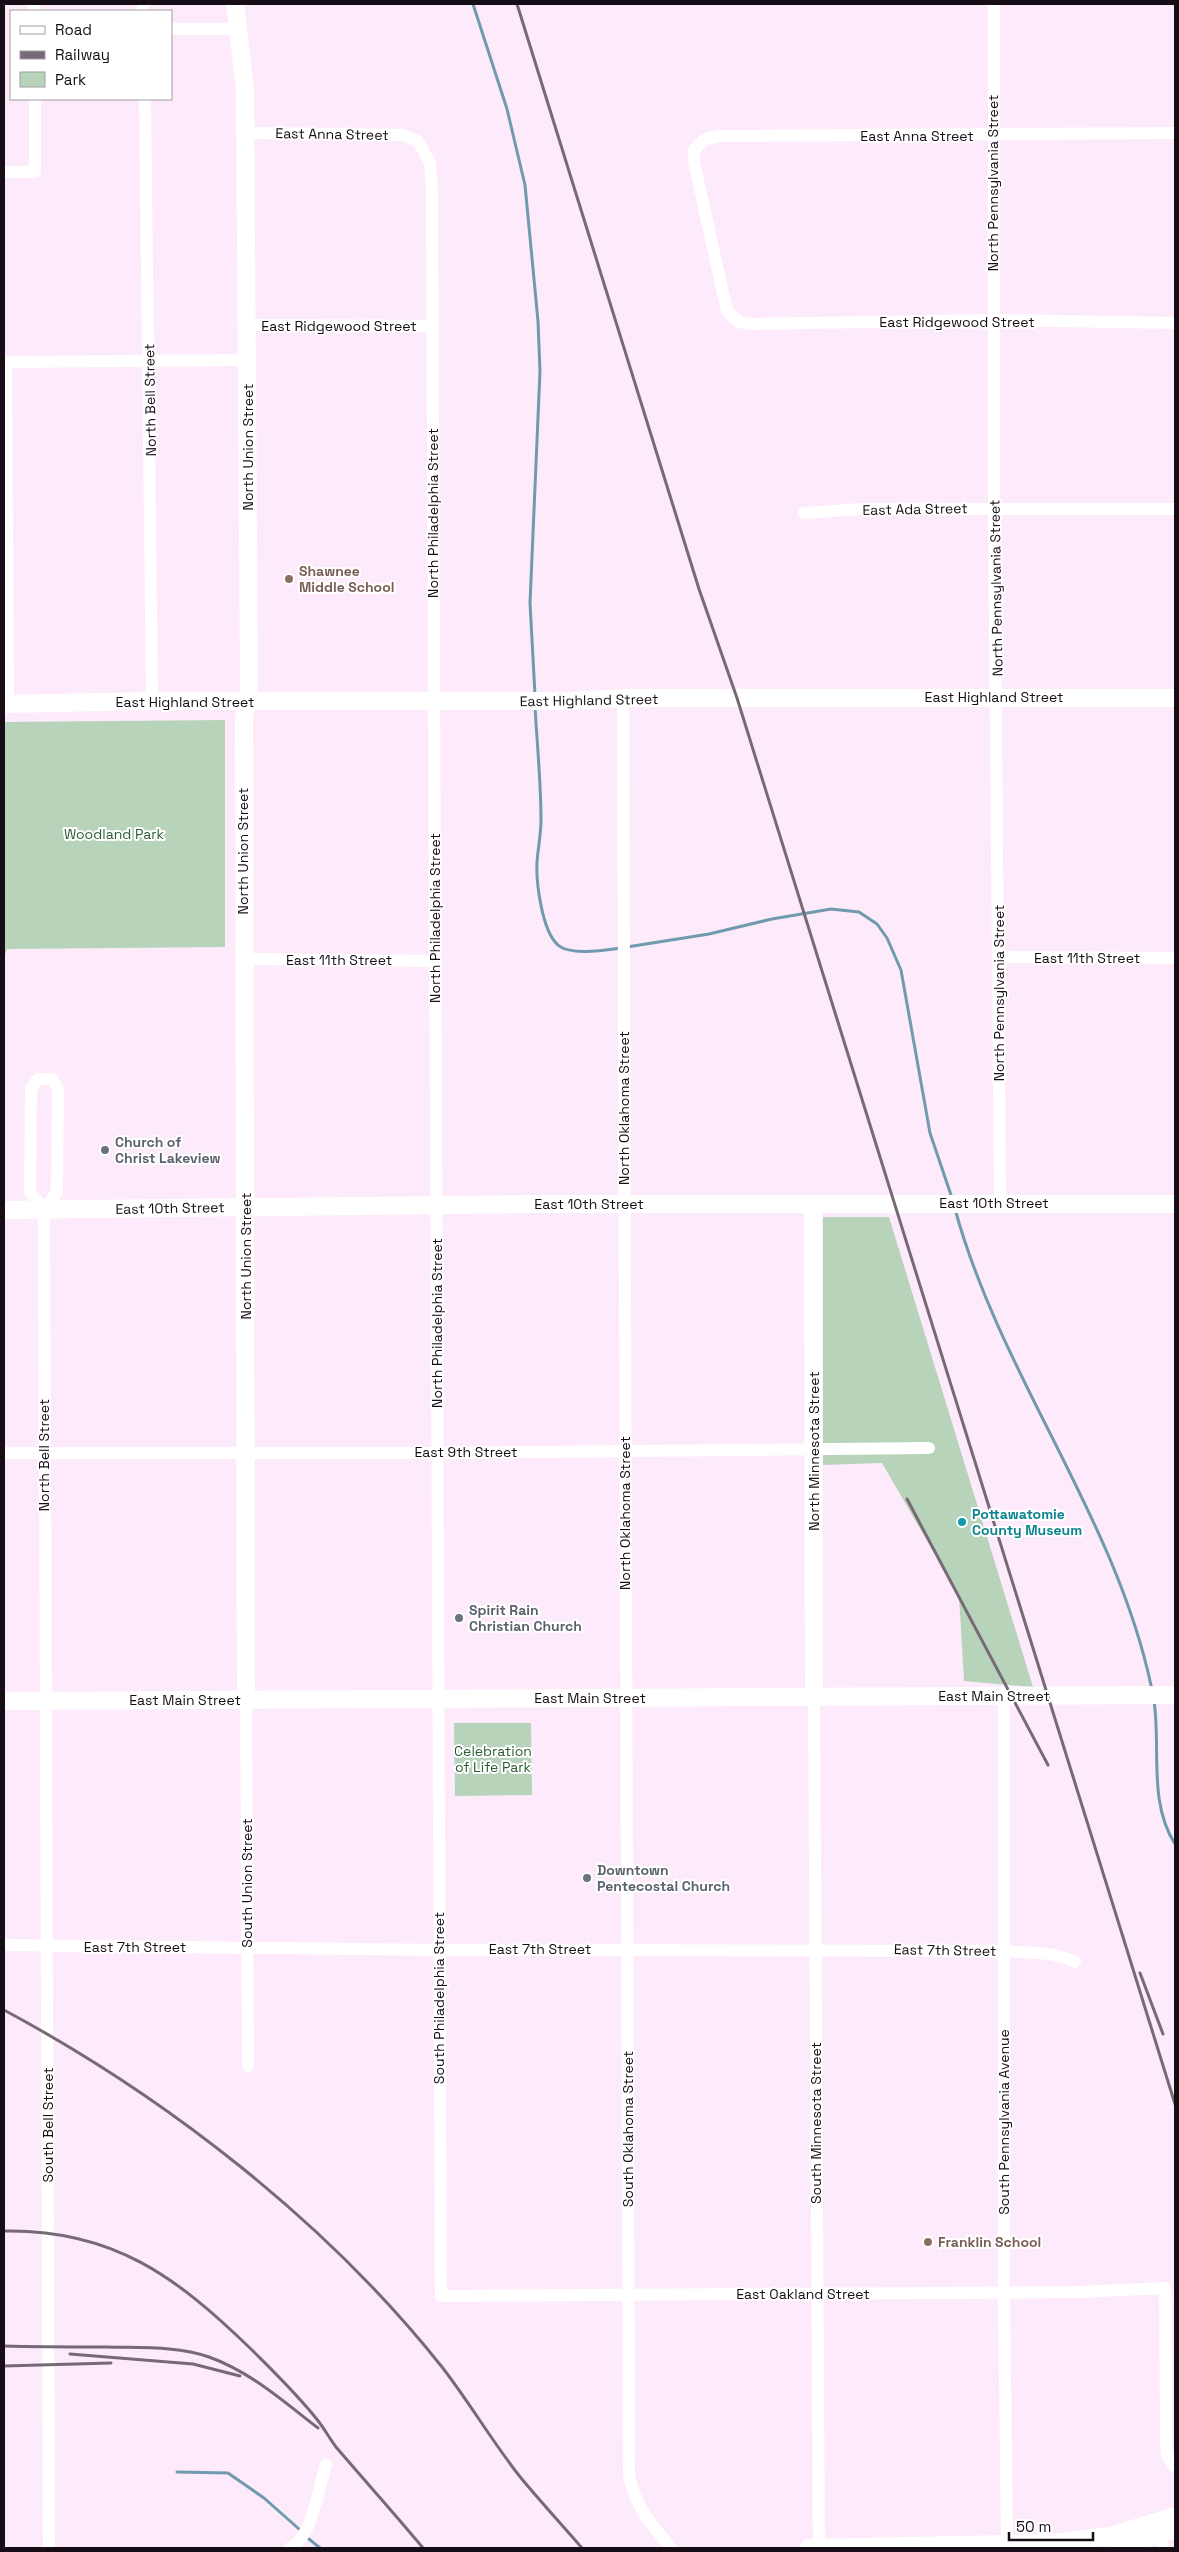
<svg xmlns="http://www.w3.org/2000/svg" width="1179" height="2552" font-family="'Space Grotesk',sans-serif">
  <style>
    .green { fill: #b7d3b9 }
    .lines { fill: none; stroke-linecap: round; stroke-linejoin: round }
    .stream { stroke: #709aad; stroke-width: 3 }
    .street { stroke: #fff; stroke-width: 12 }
    .secondary { stroke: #fff; stroke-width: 18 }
    .rail { stroke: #776a76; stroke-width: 3 }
    .education-dot { fill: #8d6e63; stroke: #fff; stroke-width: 2 }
    .worship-dot { fill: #6b7280; stroke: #fff; stroke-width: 2 }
    .culture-dot { fill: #0f9aa8; stroke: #fff; stroke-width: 2 }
    .labels { text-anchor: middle; stroke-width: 4; stroke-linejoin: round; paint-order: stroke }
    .street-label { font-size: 14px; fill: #160d16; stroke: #fff }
    .education-label { font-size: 14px; font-weight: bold; fill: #785e54; stroke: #fff; text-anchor: start }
    .park-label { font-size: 14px; fill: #2d5d34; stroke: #fff }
    .worship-label { font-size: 14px; font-weight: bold; fill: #5b616d; stroke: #fff; text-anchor: start }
    .culture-label { font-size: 14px; font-weight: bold; fill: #0d838f; stroke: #fff; text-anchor: start }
  </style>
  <rect width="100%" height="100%" fill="#fdebfb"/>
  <path class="green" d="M225,720V947L7,949L4,957V722Z
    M823,1217H889L1033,1687L964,1681L959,1596L882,1463L823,1465Z
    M454,1723H531L532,1795L455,1796Z"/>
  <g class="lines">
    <path class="stream" d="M473,4L507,109L525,185L538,321L540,371L530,603L535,695
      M535,706C537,744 541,782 541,820C541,834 538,848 537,862C536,883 542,931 558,945C570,956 606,950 621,948
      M627,947L709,934L772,919L831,909L859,912L877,924L887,938L901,970L930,1133L952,1198
      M955,1209C1001,1377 1117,1519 1152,1690
      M1154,1701C1161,1747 1148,1802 1175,1844
      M177,2472L228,2473L264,2498L299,2529
      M309,2539L320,2548"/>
    <path class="street" d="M34,4V11
      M143,4V11
      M994,4V508L1000,1202
      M171,29H240
      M145,99L152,701
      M245,133L402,135L418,141L430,163L432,192L441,2296L1079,2292L1165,2288L1166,2443L1167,2455L1174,2466
      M1175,133L720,136L705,139L694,150V162L727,311L739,322L752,324L994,320L1175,323
      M4,172H35V99
      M247,325L431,326
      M4,362L248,360
      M6,362L8,704
      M804,513L862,509H1175
      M623,698L629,2476C636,2508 651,2524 671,2548
      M998,957L1175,958
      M243,959L436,961
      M44,1210L30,1192L31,1089L38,1079H52L58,1089L57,1192L44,1210L49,2548
      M4,1453H437L929,1448
      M1004,1696V2292L1007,2548
      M814,1697L819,2548
      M246,1700L248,2066
      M4,1945L439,1950L1004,1951C1027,1953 1054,1951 1075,1962
      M1156,2527L1164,2548
      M290,2548C313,2536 318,2489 326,2465"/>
    <path class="secondary" d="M235,4L245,89L249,688L244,717L246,1700
      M4,704L152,701H571L623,698H1175
      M813,1204L814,1697
      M4,1210L528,1204H1175
      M4,1701L1175,1695
      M1115,2546L1142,2540L1175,2529
      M809,2548L1052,2543L1110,2536L1175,2516"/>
    <path class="rail" d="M517,4L699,589L737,698L1175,2104
      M907,1499L1048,1765
      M1140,1973L1163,2034
      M4,2010C166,2097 327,2222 442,2367C470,2403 493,2443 521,2478C541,2502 562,2525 582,2548
      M4,2231C113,2229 177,2277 252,2350C275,2373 299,2396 319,2422C325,2430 330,2439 336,2447C365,2481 395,2514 423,2548
      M4,2346C38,2347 73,2347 107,2347C141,2348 178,2346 209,2357C251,2372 284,2402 318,2428
      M70,2354L193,2364L240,2376
      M4,2366L111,2363"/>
  </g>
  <g class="education-dot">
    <circle cx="289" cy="579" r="5"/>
    <circle cx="928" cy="2242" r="5"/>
  </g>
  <g class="worship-dot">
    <circle cx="105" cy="1150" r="5"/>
    <circle cx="459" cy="1618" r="5"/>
    <circle cx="587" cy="1878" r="5"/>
  </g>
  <circle class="culture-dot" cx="962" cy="1522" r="5"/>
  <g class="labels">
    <g class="street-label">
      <text transform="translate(332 134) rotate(1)" y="5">East Anna Street</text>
      <text x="917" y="141">East Anna Street</text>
      <text transform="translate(993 183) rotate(-90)" y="5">North Pennsylvania Street</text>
      <text x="957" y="327">East Ridgewood Street</text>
      <text x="339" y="331">East Ridgewood Street</text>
      <text transform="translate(150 400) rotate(-91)" y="5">North Bell Street</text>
      <text transform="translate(248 447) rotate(-90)" y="5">North Union Street</text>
      <text transform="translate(915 509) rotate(-1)" y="5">East Ada Street</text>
      <text transform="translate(433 513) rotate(-90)" y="5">North Philadelphia Street</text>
      <text transform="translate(996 588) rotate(-91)" y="5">North Pennsylvania Street</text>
      <text x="994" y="702">East Highland Street</text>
      <text transform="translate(589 700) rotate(-1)" y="5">East Highland Street</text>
      <text x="185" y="707">East Highland Street</text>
      <text transform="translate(243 851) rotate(-90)" y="5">North Union Street</text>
      <text transform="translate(435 918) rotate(-90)" y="5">North Philadelphia Street</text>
      <text x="1087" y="963">East 11th Street</text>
      <text x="339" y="965">East 11th Street</text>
      <text transform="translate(999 993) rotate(-90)" y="5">North Pennsylvania Street</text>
      <text transform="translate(624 1108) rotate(-90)" y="5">North Oklahoma Street</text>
      <text x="994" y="1208">East 10th Street</text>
      <text x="589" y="1209">East 10th Street</text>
      <text transform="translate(170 1208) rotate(-1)" y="5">East 10th Street</text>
      <text transform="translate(246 1256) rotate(-90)" y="5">North Union Street</text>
      <text transform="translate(437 1323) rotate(-90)" y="5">North Philadelphia Street</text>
      <text transform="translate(814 1451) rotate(-90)" y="5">North Minnesota Street</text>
      <text x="466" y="1457">East 9th Street</text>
      <text transform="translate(44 1455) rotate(-90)" y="5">North Bell Street</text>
      <text transform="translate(625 1513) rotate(-90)" y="5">North Oklahoma Street</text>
      <text x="994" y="1701">East Main Street</text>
      <text x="590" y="1703">East Main Street</text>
      <text x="185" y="1705">East Main Street</text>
      <text transform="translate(247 1883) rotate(-90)" y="5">South Union Street</text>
      <text x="135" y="1952">East 7th Street</text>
      <text x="540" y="1954">East 7th Street</text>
      <text transform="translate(945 1950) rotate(1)" y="5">East 7th Street</text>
      <text transform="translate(439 1998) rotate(-90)" y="5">South Philadelphia Street</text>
      <text transform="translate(1004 2122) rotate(-90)" y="5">South Pennsylvania Avenue</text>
      <text transform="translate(816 2123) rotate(-90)" y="5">South Minnesota Street</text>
      <text transform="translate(48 2125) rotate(-90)" y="5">South Bell Street</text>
      <text transform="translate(628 2129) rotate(-90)" y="5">South Oklahoma Street</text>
      <text x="803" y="2299">East Oakland Street</text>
    </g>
    <g class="education-label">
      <text x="299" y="576">Shawnee<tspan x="299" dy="16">Middle School</tspan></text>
      <text x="938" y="2247">Franklin School</text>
    </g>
    <g class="park-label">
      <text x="114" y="839">Woodland Park</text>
      <text x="493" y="1756">Celebration<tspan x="493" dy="16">of Life Park</tspan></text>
    </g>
    <g class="worship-label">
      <text x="115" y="1147">Church of<tspan x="115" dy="16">Christ Lakeview</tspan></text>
      <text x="469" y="1615">Spirit Rain<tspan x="469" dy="16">Christian Church</tspan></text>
      <text x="597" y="1875">Downtown<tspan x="597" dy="16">Pentecostal Church</tspan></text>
    </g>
    <g class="culture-label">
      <text x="972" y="1519">Pottawatomie<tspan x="972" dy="16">County Museum</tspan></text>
    </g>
  </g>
  <rect width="1179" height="2552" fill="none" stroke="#160d16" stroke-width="10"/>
  <rect x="10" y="10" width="162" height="90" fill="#ffffff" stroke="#a29ea2"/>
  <rect x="20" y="26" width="25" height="8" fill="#ffffff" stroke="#a29ea2"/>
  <text x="55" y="35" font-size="15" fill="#160d16">Road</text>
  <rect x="20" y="51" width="25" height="8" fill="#776a76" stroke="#a29ea2"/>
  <text x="55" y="60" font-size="15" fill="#160d16">Railway</text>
  <rect x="20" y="72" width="25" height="15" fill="#b7d3b9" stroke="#a29ea2"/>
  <text x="55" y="85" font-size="15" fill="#160d16">Park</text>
  <path d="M1009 2532v8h84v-8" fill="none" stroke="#160d16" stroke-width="2.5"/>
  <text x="1016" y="2532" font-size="15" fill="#160d16" stroke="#ffffff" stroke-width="4" paint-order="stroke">50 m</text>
</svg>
